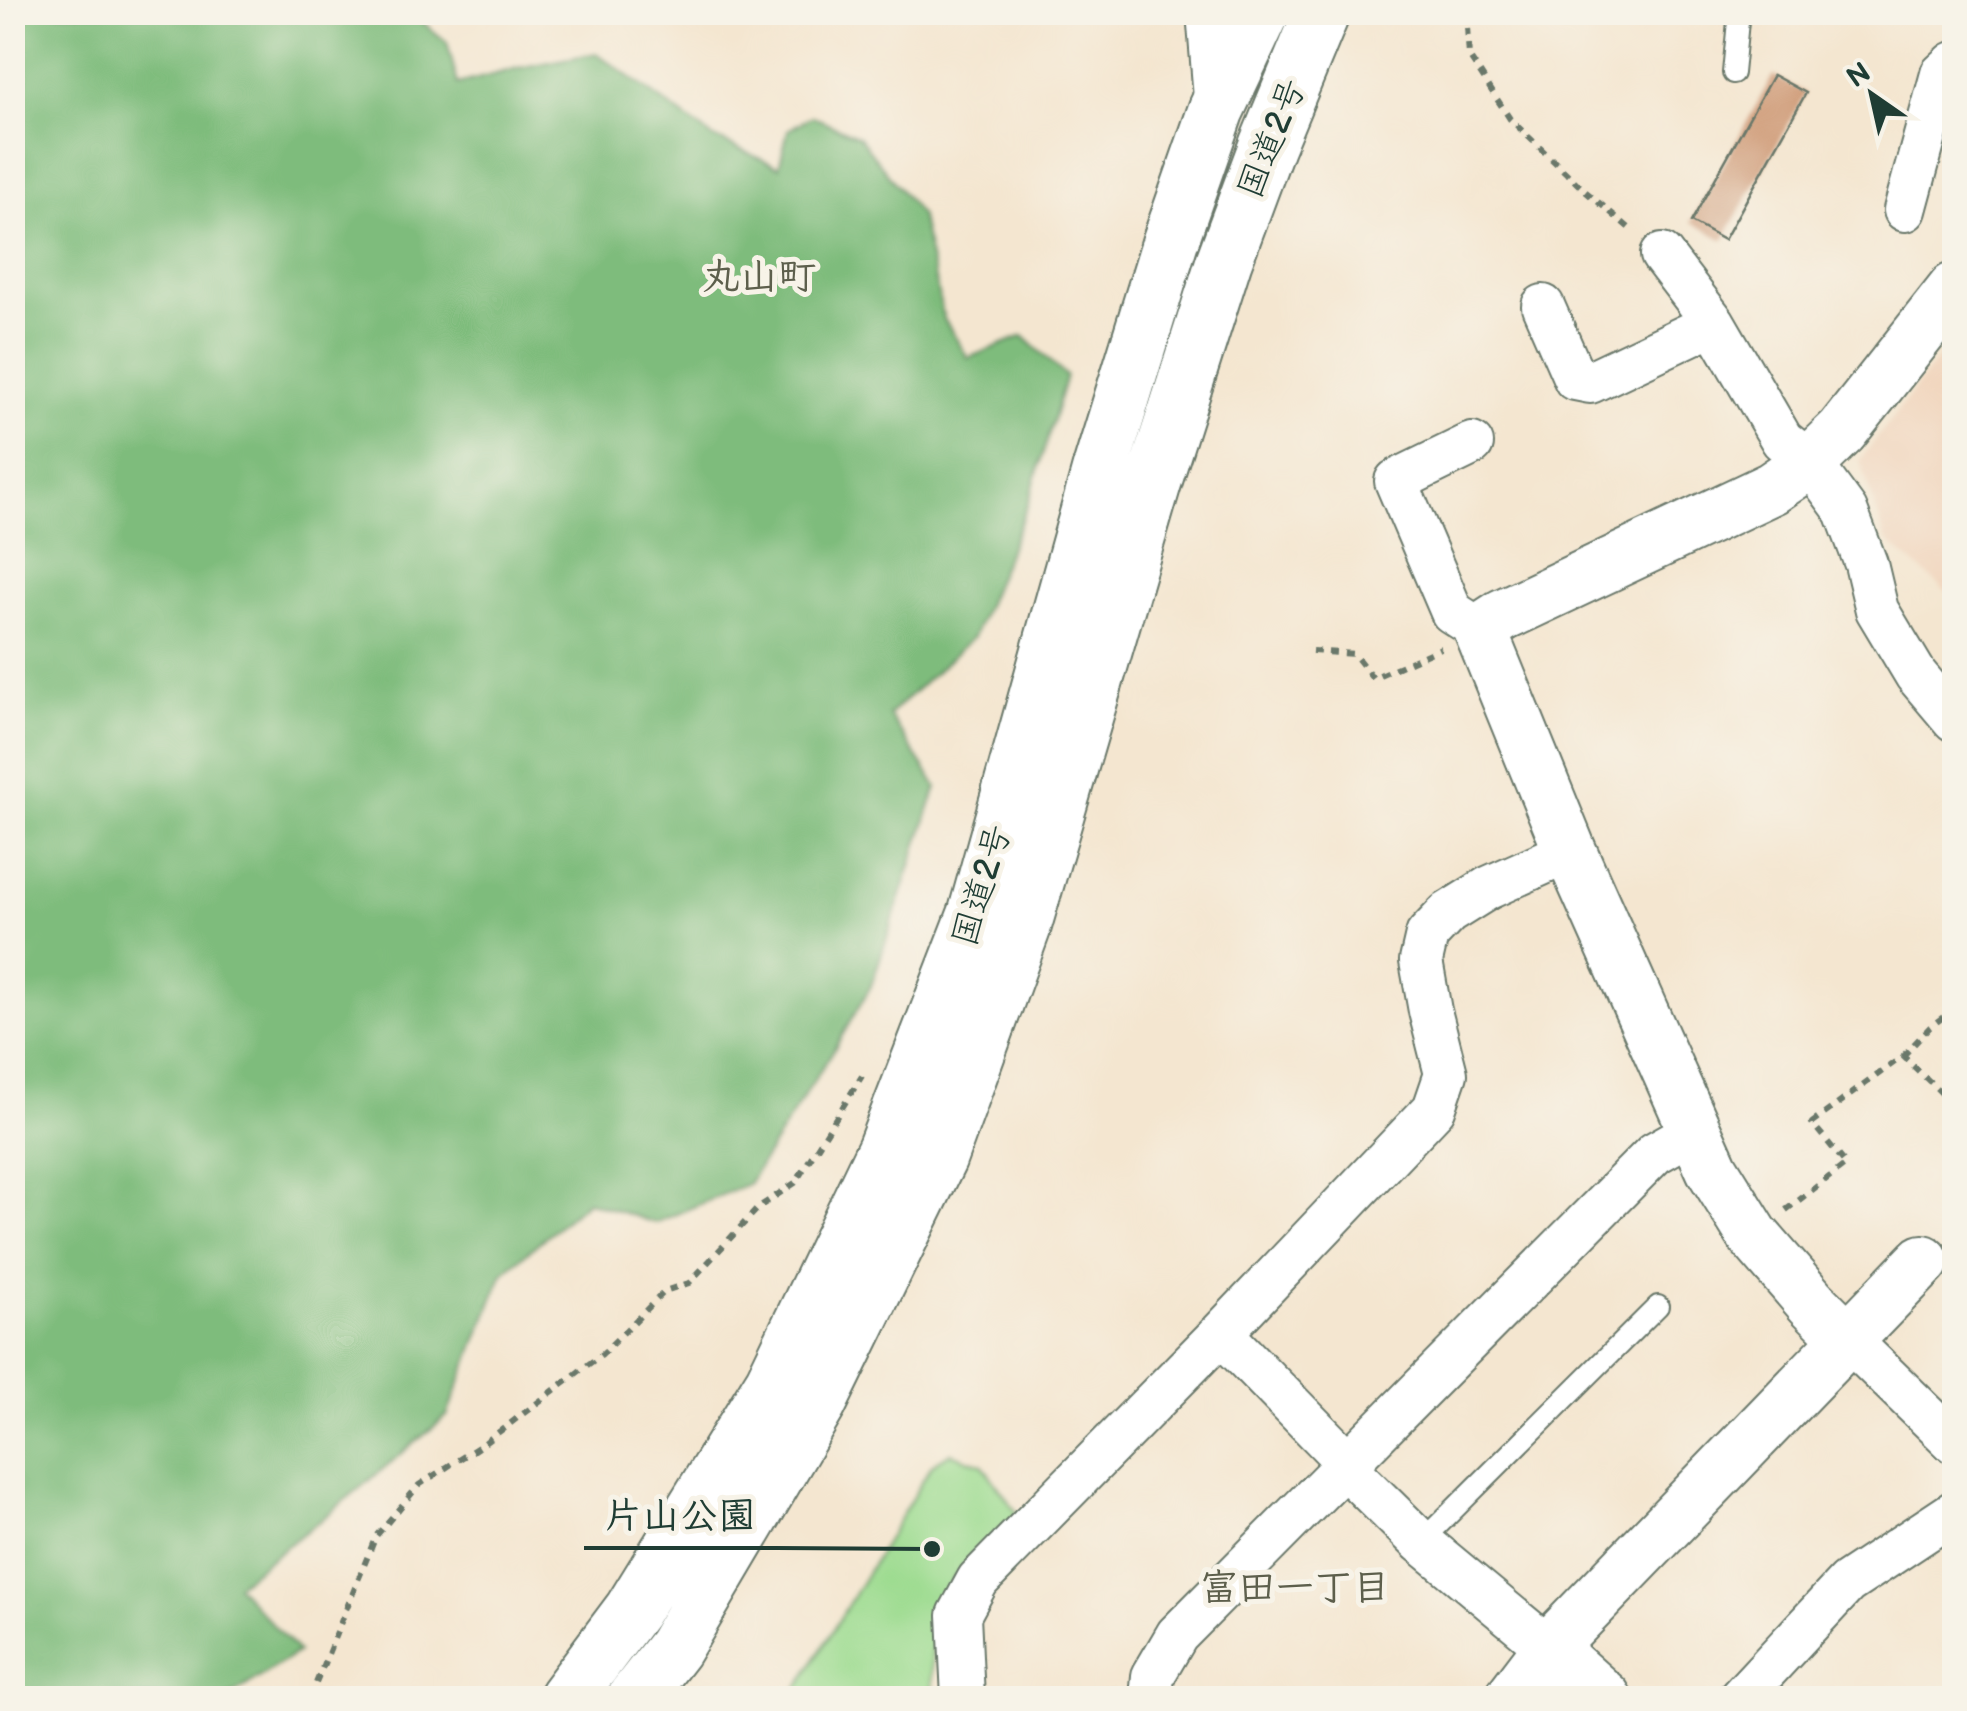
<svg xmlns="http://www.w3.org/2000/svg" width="1967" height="1711" font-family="'Balsamiq Sans','Klee One',sans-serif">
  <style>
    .built { fill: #f1d5bd }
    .green { fill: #9edc91; stroke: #5e8c62; stroke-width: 2.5 }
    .forest { fill: #7ebc7b; stroke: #4e7c58; stroke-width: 2.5 }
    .building { fill: #d09d7a }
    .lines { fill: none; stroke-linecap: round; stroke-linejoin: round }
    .service-casing { stroke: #6a786b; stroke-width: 24 }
    .minor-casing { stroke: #6a786b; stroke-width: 46 }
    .tertiary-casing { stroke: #6a786b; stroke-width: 56 }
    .trunk-casing { stroke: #6a786b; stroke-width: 59 }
    .path { stroke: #6a786b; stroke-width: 6; stroke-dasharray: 8 8; stroke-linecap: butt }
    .service { stroke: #fff; stroke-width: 20 }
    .minor { stroke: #fff; stroke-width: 42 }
    .tertiary { stroke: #fff; stroke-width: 52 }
    .trunk { stroke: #fff; stroke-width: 55 }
    .labels { text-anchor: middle; stroke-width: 10; stroke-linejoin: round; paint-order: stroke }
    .street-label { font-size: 35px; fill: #1f3d34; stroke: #f7f3e8 }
    .neighbourhood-label { font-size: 38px; font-weight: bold; fill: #5d5f4c; stroke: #f7f3e8 }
    .leader { fill: none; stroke: #1f3d34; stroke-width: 4 }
    .callout-dot { fill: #1f3d34; stroke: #f7f3e8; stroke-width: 4 }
    .callout-label { font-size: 38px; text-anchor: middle; font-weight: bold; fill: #1f3d34; stroke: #f7f3e8; stroke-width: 10; stroke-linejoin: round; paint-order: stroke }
  </style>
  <rect width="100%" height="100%" fill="#f7f3e8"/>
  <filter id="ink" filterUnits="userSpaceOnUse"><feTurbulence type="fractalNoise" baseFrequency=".01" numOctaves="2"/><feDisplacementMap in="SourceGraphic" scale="20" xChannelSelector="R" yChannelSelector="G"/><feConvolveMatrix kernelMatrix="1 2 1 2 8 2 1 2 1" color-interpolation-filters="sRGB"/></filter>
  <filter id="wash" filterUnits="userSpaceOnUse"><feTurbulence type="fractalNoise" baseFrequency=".0048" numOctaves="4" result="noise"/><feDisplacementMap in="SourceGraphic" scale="40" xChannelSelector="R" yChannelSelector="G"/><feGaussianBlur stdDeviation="2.25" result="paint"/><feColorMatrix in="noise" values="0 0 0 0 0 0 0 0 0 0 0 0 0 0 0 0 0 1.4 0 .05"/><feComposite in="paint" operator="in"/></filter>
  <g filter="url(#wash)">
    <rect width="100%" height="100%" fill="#f4e6d0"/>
    <path class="built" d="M1954,338V598L1886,540L1860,460Z"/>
    <path class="green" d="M951,1453L982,1464L1017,1513C994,1537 951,1573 939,1603C930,1628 932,1672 933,1698H792L932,1465Z"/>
    <path class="forest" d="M12,13H411L447,42L458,84L518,68L597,53L712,137L779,167L788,130L812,116L859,137L920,215L944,319L968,358L1023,336L1066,376L1028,504L973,637L889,715L937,787L871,986L833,1051L748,1184L655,1223L587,1201L503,1273L447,1416L327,1515L236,1585L298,1652L227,1698H13Z"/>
    <g id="blocks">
      <path class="building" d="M1773,75L1806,93L1724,240L1691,222Z"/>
    </g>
  </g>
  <g filter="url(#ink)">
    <use href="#blocks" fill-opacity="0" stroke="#6a786b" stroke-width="2.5"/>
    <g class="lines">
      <defs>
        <path id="service" d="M1732,12L1738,21L1733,73
          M1421,1542L1658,1306"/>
        <path id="minor" d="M1208,12L1216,110
          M1905,210L1942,74L1954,63
          M1543,306L1575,379L1590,382L1714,323L1662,255
          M1714,323L1782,440L1810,462L1846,511L1866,564L1877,610L1916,675L1954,720
          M1472,444L1396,481L1452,612L1480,630
          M1221,1333L1347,1462L1357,1479L1421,1542L1549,1648
          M1847,1338L1954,1442
          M963,1698L959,1615L978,1580L1221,1333L1434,1109L1446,1074L1430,1011L1421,961L1427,935L1448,913L1488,888L1570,851
          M1151,1698L1153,1676L1177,1635L1655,1153L1694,1131
          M1740,1698L1847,1583L1954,1512"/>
        <path id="tertiary" d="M1847,1338L1811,1302L1753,1235L1712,1169L1570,851L1480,630L1503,615L1772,488L1810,462L1842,431L1954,289
          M1549,1648L1605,1698
          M1511,1698L1549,1648L1923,1261"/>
        <path id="trunk" d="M566,1698L632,1610L773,1382L885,1149L976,914L1100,470L1170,242L1216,110L1262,12
          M635,1698L674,1648L819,1403L939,1158L1023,927L1153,484L1224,261L1267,145L1322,12"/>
      </defs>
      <use href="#service" class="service-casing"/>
      <use href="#minor" class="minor-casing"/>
      <use href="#tertiary" class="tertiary-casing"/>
      <use href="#trunk" class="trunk-casing"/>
      <path class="path" d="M1466,12L1469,56L1510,119L1585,191L1634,232
        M1312,651L1354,654L1373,678L1441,648
        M1903,1056L1930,1027L1954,1009
        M1786,1210L1846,1164L1812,1123L1903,1056L1954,1105
        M310,1698L376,1536L419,1485L483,1444L602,1354L665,1291L689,1283L759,1207L795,1183L862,1076"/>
      <use href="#service" class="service"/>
      <use href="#minor" class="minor"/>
      <use href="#tertiary" class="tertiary"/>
      <use href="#trunk" class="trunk"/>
    </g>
  </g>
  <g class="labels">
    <g class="street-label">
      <text transform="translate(1271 138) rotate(-68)" y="12">国道2号</text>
      <text transform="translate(981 885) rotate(-73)" y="12">国道2号</text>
    </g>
    <g class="neighbourhood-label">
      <text x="759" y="289">丸山町</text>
      <text x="1295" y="1600">富田一丁目</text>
    </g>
  </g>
  <path class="leader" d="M932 1549L776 1548H584"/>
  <circle class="callout-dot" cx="932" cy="1549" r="10"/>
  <g class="callout-label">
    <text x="680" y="1528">片山公園</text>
  </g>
  <rect width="1967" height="1711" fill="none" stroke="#f7f3e8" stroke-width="50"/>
  <g transform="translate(1872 95) rotate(326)" stroke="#f7f3e8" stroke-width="8" paint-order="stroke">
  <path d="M0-8L18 38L0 25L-18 38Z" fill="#1f3d34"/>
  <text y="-15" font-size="28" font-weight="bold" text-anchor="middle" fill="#1f3d34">N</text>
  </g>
</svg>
